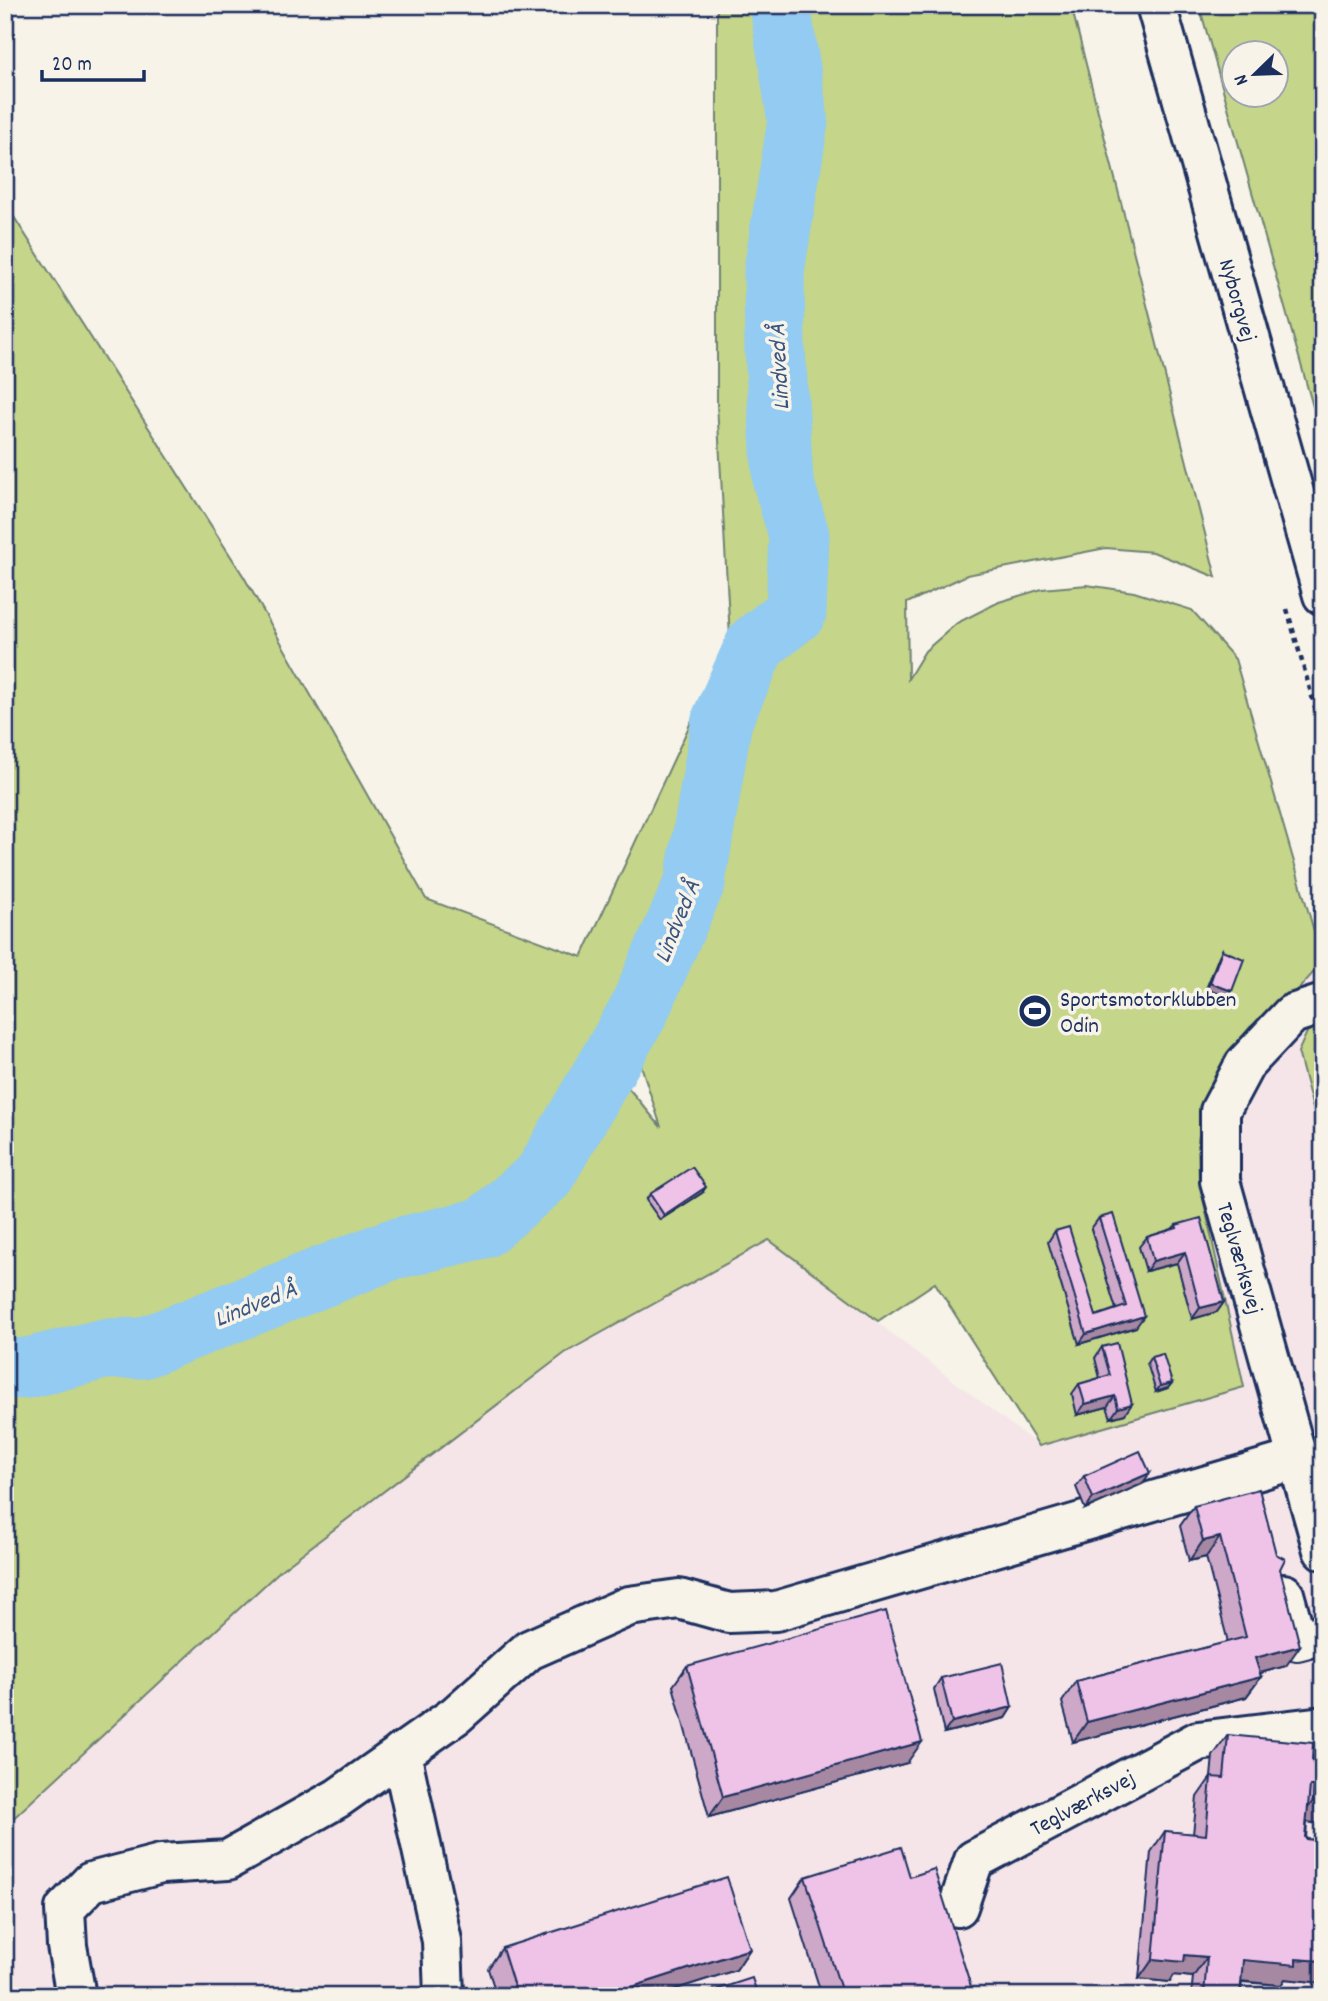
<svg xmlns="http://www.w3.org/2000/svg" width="1328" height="2001" font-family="Dekko,sans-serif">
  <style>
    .built { fill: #f5e5e8 }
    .green { fill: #c5d589; stroke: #708274; stroke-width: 2; fill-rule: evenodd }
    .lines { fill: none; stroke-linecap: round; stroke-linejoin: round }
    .river { stroke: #93cbf2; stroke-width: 61 }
    .minor-casing { stroke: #1b2f5e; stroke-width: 44 }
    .major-casing { stroke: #1b2f5e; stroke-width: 44 }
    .path { stroke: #1b2f5e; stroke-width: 4.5; stroke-dasharray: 5 5; stroke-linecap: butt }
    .minor { stroke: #f7f3e8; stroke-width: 38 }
    .major { stroke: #f7f3e8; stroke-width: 38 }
    .wall { fill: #cea8c8; stroke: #1b2f5e; stroke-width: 2 }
    .shaded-wall { fill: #a788a2; stroke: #1b2f5e; stroke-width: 2 }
    .building { fill: #efc3e8; stroke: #1b2f5e; stroke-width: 2 }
    .labels { text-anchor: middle; stroke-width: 7; stroke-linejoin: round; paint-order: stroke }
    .street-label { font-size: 23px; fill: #1b2f5e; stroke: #f7f3e8 }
    .poi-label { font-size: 23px; fill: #1b2f5e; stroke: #f7f3e8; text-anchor: start }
    .water-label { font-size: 24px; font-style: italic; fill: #395683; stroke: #f7f3e8 }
  </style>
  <rect width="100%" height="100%" fill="#f7f3e8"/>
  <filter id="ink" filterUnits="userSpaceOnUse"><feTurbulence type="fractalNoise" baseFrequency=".0143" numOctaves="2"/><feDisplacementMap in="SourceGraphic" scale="14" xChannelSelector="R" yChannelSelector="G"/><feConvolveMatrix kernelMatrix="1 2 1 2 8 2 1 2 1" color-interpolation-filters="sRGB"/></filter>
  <g filter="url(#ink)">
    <path class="built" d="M1323,962V1996H5V1826L282,1569L565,1353L769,1240L1039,1446L1244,1387L1199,1180L1198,1141L1205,1097L1225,1059L1250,1027L1286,1003Z"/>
    <path class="green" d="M717,5H1071L1216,577L1153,552L1106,548L967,575L907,603L908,679L925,651L957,623L999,602L1042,589L1087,585L1134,592L1192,610L1235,659L1323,962L1286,1003L1250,1027L1225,1059L1205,1097L1198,1141L1199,1180L1244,1387L1039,1446L935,1283L878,1321L769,1240L565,1353L282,1569L5,1826V203L244,577L426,899L582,957L730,638L717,404ZM616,991H617L661,1127L590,1042Z
      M1199,5H1323V442ZM1276,52V94H1234V52Z
      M1323,1025V1146L1298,1052L1308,1030Z"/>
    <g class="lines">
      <path class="river" d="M5,1369L28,1368L104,1349L143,1348L390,1250L483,1228L544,1176L638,1012L695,882L722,720L756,644L796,612L799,535L783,481L775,350L774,271L798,121L780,5"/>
      <defs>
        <path id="minor" d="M1323,1004L1292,1014L1245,1064L1220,1111V1181L1323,1550
          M1284,1594L1297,1641L1323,1634
          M401,1753L442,1941L444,1996
          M958,1907L974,1860L1198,1741L1323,1726
          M76,1996L67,1946L65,1909L91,1882L161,1864L228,1860L338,1798L456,1715L529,1650L629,1606L679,1599L729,1613L776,1611L1297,1459"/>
        <path id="major" d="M1156,5L1323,595"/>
      </defs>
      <use href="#minor" class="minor-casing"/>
      <use href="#major" class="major-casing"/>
      <path class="path" d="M1287,609L1323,735"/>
      <use href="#minor" class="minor"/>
      <use href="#major" class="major"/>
    </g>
    <path class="wall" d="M1222,950L1228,997L1206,989L1219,956Z
      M702,1193L660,1220L646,1200L650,1194Z
      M1099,1218L1136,1327L1079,1344L1048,1242L1055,1231L1096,1316L1116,1309L1091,1229Z
      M1176,1225L1224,1302L1217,1312L1192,1319L1177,1263L1146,1271L1139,1247L1147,1237L1172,1229Z
      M1102,1347L1125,1414L1111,1418L1107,1407L1077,1415L1072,1394L1079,1384L1100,1378L1095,1358Z
      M1151,1357L1172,1383L1168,1388L1156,1392L1147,1363Z
      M1084,1476L1142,1484L1085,1509L1076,1487Z
      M1194,1506L1280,1569L1286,1666L1260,1673L1261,1677L1246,1697L1073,1742L1062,1702L1076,1681L1228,1642L1206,1557L1189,1561L1180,1526Z
      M687,1666L907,1763L709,1817L673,1686Z
      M941,1678L1012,1707L1005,1718L944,1733L934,1689Z
      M1228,1735L1312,1759L1317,1752L1323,1824L1307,1822L1306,1839L1323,1841V1983L1285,1979L1281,1985L1242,1982L1240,1996H1191L1193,1977L1174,1975L1170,1982L1139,1979L1151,1852L1165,1831L1193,1834L1197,1797L1211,1777L1213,1756Z
      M805,1877H910L974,1996H822L791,1898Z
      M502,1948L750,1949L736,1970L654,1996H497L488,1969Z"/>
    <path class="shaded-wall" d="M1210,983L1232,991L1228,997L1206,989Z
      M706,1187L702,1193L660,1220L664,1215Z
      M1185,1252L1177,1263L1146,1271L1153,1261Z
      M1224,1302L1217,1312L1192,1319L1200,1308Z
      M1144,1316L1136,1327L1079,1344L1086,1334Z
      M1172,1383L1168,1388L1156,1392L1160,1386Z
      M1115,1396L1107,1407L1077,1415L1085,1404Z
      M1132,1404L1125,1414L1111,1418L1118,1408Z
      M1150,1473L1142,1484L1085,1509L1093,1498Z
      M1220,1537L1206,1557L1189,1561L1203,1541Z
      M1300,1646L1286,1666L1241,1678L1255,1658Z
      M1261,1677L1246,1697L1073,1742L1087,1722Z
      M1012,1707L1005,1718L944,1733L952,1722Z
      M922,1742L907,1763L709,1817L723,1797Z
      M1313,1801L1323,1802V1824L1299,1821Z
      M750,1949L736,1970L654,1996H604Z
      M1185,1955L1207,1957L1193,1977L1174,1975L1170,1982L1139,1979L1153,1959Z
      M1296,1959L1323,1961V1983L1285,1979L1281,1985L1229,1980L1243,1960Z"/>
    <path class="building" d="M1222,950L1244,959L1232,991L1210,983Z
      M692,1167L706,1187L664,1215L650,1194Z
      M1113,1214L1144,1316L1086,1334L1055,1231L1069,1227L1096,1316L1126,1306L1099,1218Z
      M1201,1218L1224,1302L1200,1308L1185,1252L1153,1261L1147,1237L1177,1228L1176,1225Z
      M1117,1343L1132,1404L1118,1408L1115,1396L1085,1404L1079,1384L1110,1375L1102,1347Z
      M1163,1354L1172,1383L1160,1386L1151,1357Z
      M1140,1451L1150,1473L1093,1498L1084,1476Z
      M1259,1489L1276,1554L1285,1559L1280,1569L1300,1646L1255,1658L1261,1677L1087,1722L1076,1681L1246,1637L1220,1537L1203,1541L1194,1506Z
      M886,1611L922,1742L723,1797L687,1666Z
      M1002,1663L1012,1707L952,1722L941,1678Z
      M1228,1735L1313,1743L1312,1760H1316L1317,1752H1323V1802L1313,1801L1314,1786H1310L1305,1837L1306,1839L1323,1841V1961L1296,1959V1965L1243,1960L1240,1996H1214L1204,1995L1207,1957L1185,1955L1184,1962L1153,1959L1165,1831L1206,1835L1211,1777L1224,1778Z
      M901,1847L910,1877L934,1869L974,1996H843L805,1877Z
      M727,1877L750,1949L604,1996H517L502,1948Z
      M752,1978L758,1996H697Z"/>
  </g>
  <defs>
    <symbol id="stadium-disc" viewBox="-11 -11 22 22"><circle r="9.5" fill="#1b2f5e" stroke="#f7f3e8"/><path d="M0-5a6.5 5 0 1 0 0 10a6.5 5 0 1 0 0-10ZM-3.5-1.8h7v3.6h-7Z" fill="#fff"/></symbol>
  </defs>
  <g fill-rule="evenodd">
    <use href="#stadium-disc" x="1016" y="992" width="38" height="38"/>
  </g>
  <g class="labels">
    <g class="street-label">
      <text transform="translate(1239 300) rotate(74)" y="8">Nyborgvej</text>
      <text transform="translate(1241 1258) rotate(74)" y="8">Teglværksvej</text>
      <text transform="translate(1082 1802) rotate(-28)" y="8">Teglværksvej</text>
    </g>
    <g class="poi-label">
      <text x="1060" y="1006">Sportsmotorklubben<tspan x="1060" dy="26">Odin</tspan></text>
    </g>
    <g class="water-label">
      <text transform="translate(778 367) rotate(-93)" y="8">Lindved Å</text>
      <text transform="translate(676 921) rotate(-68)" y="8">Lindved Å</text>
      <text transform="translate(255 1303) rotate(-22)" y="8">Lindved Å</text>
    </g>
  </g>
  <rect width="1328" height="2001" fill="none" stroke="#f7f3e8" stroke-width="28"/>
  <rect x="14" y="14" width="1300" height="1973" fill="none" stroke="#1b2f5e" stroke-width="2.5" filter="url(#ink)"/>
  <g transform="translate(1255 74) rotate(247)"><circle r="33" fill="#f7f3e8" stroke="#9fa5b1" stroke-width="2"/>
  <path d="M0-5L12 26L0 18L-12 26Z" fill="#1b2f5e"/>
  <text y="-10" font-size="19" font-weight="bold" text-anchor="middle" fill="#1b2f5e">N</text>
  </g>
  <path d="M42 70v10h102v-10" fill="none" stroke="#1b2f5e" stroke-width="3.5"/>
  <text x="52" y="70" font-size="21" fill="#1b2f5e" stroke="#f7f3e8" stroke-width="5" paint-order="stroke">20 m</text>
</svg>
